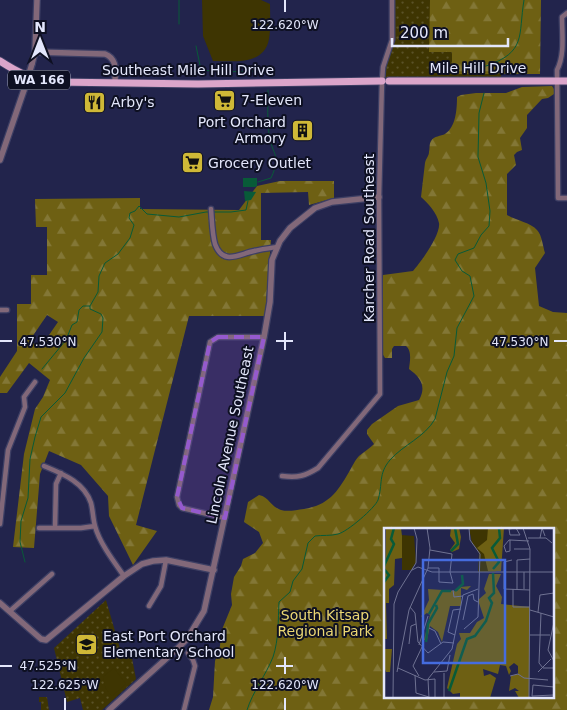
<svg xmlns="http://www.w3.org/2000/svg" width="567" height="710" font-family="'DejaVu Sans',sans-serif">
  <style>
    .grass { fill: url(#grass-dots) }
    .forest { fill: url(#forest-firs); fill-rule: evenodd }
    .pitch { fill: #3e3502 }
    .water { fill: #085b38 }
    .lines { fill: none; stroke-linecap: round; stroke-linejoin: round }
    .stream { stroke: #085b38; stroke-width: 1 }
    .minor-casing { stroke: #3d3f64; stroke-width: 7 }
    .tertiary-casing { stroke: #3d3f64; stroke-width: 8 }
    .primary-casing { stroke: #3d3f64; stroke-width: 9 }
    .minor { stroke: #826879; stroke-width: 4.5 }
    .tertiary { stroke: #826879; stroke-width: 5.5 }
    .primary { stroke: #dba5ca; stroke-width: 7 }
    .tertiary-bridge-casing { stroke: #3d3f64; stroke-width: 8; stroke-linecap: butt }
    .tertiary-bridge { stroke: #826879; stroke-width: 5.5 }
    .marked { fill: #955ace; fill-opacity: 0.2; stroke: #955ace; stroke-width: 4; stroke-dasharray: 10 6; stroke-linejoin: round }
    .ticks { fill: none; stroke: #e3e6fb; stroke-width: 2 }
    .labels { text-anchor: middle; stroke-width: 4; stroke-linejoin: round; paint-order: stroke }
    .shield { fill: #0e1022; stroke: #a3a6ba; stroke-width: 1 }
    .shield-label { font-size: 12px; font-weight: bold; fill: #e3e6fb }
    .street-label { font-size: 14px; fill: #e3e6fb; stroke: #0e1022 }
    .poi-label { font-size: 14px; fill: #e3e6fb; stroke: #0e1022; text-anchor: start }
    .park-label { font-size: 14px; fill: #ebd773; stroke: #0e1022 }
    .inset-river { fill: none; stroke: #085b38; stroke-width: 2.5 }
    .inset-road { fill: none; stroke: #6f7292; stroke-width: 1 }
    .view { fill: #456cdf; fill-opacity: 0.15; stroke: #456cdf; stroke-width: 2.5 }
    .inset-edge { fill: none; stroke: #e3e6fb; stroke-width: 2.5 }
    .ticks-label { font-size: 12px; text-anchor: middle; fill: #e3e6fb; stroke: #0e1022; stroke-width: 4; stroke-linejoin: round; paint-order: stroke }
  </style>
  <defs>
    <pattern id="grass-dots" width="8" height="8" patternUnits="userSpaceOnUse" patternTransform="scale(1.25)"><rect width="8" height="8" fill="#3e3502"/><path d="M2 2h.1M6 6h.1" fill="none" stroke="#5a5228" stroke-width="1.8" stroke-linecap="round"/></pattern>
    <pattern id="forest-firs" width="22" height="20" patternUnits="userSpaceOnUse" patternTransform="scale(1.25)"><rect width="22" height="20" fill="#6e6013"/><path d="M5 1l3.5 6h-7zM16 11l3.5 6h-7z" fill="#837736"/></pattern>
  </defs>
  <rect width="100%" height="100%" fill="#22244c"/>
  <path class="grass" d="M392,0H502L501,81H382V73L390,49Z
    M106,600L121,652L131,653L136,679L102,710H83L80,698L67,702L54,648Z
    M39,697H47L49,710H41V702H39Z"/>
  <path class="forest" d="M430,0H541L540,74H452V52H429Z
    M552,86L554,89V94L548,98L542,99L527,115V128L520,138L522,150L517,152L514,155L516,165L507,174V215C515,220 531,223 537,230C542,235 543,247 545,253L535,268L539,306L553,312L567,313V710H209L213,697L215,661L220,646L221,632L232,605L231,594L234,577L241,566L243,559L255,553L263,543L259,532L244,522L248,502L259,495C269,497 271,507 281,510C288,512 296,510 304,509C328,505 337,493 349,472C352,467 355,460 359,456C364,452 370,448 374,444L367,434V430L372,424L398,406L419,400C427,386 420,377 409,369C410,361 412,351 406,346H394L392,349V358H385L382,353L383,275L413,271C421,262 441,234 439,223C437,213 428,203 421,197L425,163C426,158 429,156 429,152C430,148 429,144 431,141C434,136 441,136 445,134C456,127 457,109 457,97L461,95L476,93H506L522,87ZM386,529H553V696H386Z
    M280,181H334V198L309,205L308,192L261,193V240H271L265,316H189L136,525L157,531L133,565L109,516L108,496L81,465L49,451L40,474L34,548L13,547L24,454L35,409L43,397L50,380L29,363L7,393H0V377L17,351V304H31V275H47V227H36L35,199L140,198V209L239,210L257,186ZM47,315L58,322L40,348L30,340Z"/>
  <path class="pitch" d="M202,0H261L270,4C270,15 271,28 269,39C264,66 233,61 213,61L203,36Z
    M114,668L126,684L112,696C106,690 103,685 104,676Z"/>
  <path class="water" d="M243,178H257V186L255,187H243Z
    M244,191L256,192L251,200L245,201Z"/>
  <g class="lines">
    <path class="stream" d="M179,0V24
      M196,46L201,70L223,72L254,71
      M486,66C527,52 518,36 524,0
      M258,182L271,178C282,154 272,156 269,134C267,120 268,105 268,90
      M90,306L98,292L99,276L105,263L118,254L130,238L134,225L129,218L130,213L135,211L139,206L147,214L179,217L206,212H231L246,210L248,201
      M25,562L20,542L21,521L28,498L30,459L35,437L41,417L65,393L84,358L102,332L103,318L101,314L90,309V306H83L79,310L77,322L72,325L66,340L42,369
      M247,710C253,691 266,675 273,657C279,639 278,620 279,602L290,592L293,581L302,569L308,543L315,536C322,535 331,536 338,534C347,532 375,508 378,500C383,484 378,474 390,460C403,445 425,437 435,419L447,372L454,356L457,328L474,296L470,276L462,271L455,260L458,254L474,248L481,235L489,226L490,211L486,183L478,157L479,113L484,93"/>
    <defs>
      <path id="minor" d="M567,13L562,17C562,34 565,55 557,70L558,198H567
        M211,209C212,220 212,233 215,244C223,266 239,254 254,251C262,249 270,248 277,247
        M0,310H7
        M44,466C63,474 84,482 91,503C93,511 93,519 95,526C99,542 114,562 124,576
        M282,476C298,478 305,476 318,468L380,394L379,197L382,81L383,67L392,40V0
        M225,518L182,508L179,505L177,497L210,342L218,337H264
        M0,524L8,450L25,407L24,397L35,382
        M39,528H81L95,526
        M55,528L56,484L61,473
        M149,606L161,586L166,560
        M10,611L52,574
        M184,710L195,666L193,660L188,653"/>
      <path id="tertiary" d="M35,52L105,54C118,59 115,72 115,83
        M32,64L35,52L37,0
        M0,160L24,90
        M0,603L41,639L46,640L124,576L142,564L153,561L166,560L214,570
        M109,710L178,648L187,639L204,611L264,337L270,302L272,260L280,241L290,228L315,208L332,202L379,197"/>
      <path id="primary" d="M0,61C17,72 34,81 55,82L198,84L382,81
        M389,81H567"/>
    </defs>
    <use href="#minor" class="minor-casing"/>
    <use href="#tertiary" class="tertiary-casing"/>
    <use href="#primary" class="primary-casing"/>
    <use href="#minor" class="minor"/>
    <use href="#tertiary" class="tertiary"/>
    <use href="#primary" class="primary"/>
    <defs>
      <path id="tertiary-bridge" d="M24,90L32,64"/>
    </defs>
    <use href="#tertiary-bridge" class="tertiary-bridge-casing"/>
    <use href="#tertiary-bridge" class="tertiary-bridge"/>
  </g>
  <path class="marked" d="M218,337H264L225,518L182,508L177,497L210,342Z"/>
  <path class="ticks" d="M285,0V12M285,332V350M0,341H12M276,341H293M554,341H567M285,657V674M0,666H12M276,666H293M65,698V710M285,698V710"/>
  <defs>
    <symbol id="supermarket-square" viewBox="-11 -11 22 22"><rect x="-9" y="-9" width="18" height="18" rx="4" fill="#cfb837" stroke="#0e1022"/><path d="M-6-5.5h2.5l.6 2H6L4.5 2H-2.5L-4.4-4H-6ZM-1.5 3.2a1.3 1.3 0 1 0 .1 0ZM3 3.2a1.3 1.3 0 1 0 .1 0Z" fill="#111"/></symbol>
    <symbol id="restaurant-square" viewBox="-11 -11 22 22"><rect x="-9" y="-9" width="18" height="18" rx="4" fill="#cfb837" stroke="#0e1022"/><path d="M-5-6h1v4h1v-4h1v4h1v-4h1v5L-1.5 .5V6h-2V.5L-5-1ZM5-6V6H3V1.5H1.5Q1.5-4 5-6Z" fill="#111"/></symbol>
    <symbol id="building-square" viewBox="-11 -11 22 22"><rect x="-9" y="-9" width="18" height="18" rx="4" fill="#cfb837" stroke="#0e1022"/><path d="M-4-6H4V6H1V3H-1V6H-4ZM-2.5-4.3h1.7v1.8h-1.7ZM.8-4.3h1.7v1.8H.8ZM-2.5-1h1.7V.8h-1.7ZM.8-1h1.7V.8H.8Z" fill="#111"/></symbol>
    <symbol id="school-square" viewBox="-11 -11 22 22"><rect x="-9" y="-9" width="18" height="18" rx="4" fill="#cfb837" stroke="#0e1022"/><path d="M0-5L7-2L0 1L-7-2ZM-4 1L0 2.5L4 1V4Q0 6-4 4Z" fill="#111"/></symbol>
  </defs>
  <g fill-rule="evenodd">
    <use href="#supermarket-square" x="212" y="88" width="25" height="25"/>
    <use href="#restaurant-square" x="82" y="90" width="25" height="25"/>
    <use href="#building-square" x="290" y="118" width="25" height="25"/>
    <use href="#supermarket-square" x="180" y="150" width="25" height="25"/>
    <use href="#school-square" x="74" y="632" width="25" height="25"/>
  </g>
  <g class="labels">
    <rect class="shield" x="8" y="70.5" width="62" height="19" rx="4"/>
    <g class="shield-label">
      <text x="39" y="84">WA 166</text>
    </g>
    <g class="street-label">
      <text x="478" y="73">Mile Hill Drive</text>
      <text x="188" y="75">Southeast Mile Hill Drive</text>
      <text transform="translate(369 238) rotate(-90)" y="5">Karcher Road Southeast</text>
      <text transform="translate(230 435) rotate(-78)" y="5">Lincoln Avenue Southeast</text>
    </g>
    <g class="poi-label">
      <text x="241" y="105">7-Eleven</text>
      <text x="111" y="107">Arby's</text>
      <text x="286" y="127" text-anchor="end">Port Orchard<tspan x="286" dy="16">Armory</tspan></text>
      <text x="208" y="168">Grocery Outlet</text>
      <text x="103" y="641">East Port Orchard<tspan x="103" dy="16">Elementary School</tspan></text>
    </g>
    <g class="park-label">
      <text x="325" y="620">South Kitsap<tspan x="325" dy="16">Regional Park</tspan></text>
    </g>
  </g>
  <g transform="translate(384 528)">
    <rect width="170" height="170" fill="#22244c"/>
    <path d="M85,0H112V44H94L95,25L88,15Z" fill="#3e3502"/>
    <path d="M2,0H17L18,8V30L11,31L10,57L5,61V75H2L3,111H0ZM67,0H75L77,9L75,21L68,24L66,22L71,15L66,8ZM104,0H120L117,43H104L100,26L93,20L103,12ZM105,46H117L112,58L118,69L117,76L146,79L145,170H135L131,163H135L131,160L125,163L127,148L134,146V138L130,135L125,139L127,143L125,147L122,138L116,137L114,146L99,141L100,148L106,146L112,150L106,170H76V165L69,166L63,160L73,116L77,111L75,105H86L93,94L100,90L94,72L102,65L100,61ZM87,58L83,62L77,60V78H66L58,114L54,104L46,98L43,112H40L46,87L43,85L37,89L45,72L44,61L73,63L76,59ZM0,121H8L6,144H2L0,139Z" fill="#6e6013"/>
    <path d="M18,7L30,8L32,34L27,42H18Z" fill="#3e3502"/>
    <path class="inset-river" d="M67,23L74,16L71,0M0,38L10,16L7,11L10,0M0,41L5,47L0,54M109,41L115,34L108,20L116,10L115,0M71,63L79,56L78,47M45,86L58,63H67M42,114L44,96L53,80L52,77M65,163L83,111L91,108L102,93L108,75L105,70L110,65L109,45"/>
    <path class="inset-road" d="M132,0L136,7H126L125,1L132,0M139,0L146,21L145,170M144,10H162L168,15M156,10L158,0L161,8M126,12V23L122,24L120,18L125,12H126L145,13M130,21H146M128,32L120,34V61L146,62M44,40H55V54L69,55L66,44L68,26L46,22M28,42L34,39L48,44H170M129,61V79H146M133,61V32L146,31M140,61V44M69,62L70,69L79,68M26,79L31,85L34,114L44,125L59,114L70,115M146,82L170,89M154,84L156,67L170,65M157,85L155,135L159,140H170M79,92L84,68L89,66L90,72L94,74M170,94L164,122L170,133M45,100L51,103L57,116M80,101L94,89L96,26L86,12L85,0M71,107L64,104L69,82L77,81M146,107H166M25,116L27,98L32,96M35,117L44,88M14,140L41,152L51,151V170M13,144L25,82L44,40L46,20L43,0M50,144L63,143L66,127M154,144L167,131M31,147L32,165L45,169M35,148L29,138L38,119M126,148L134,146L140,150L164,152M44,151L68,121L79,67L94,61M44,151L45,170M170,159L149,157L148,168L170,167M9,170L10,76L14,64L32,35L33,11L30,0M60,170V145"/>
    <path class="view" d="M39,32H121V135H39Z"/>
    <rect width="170" height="170" class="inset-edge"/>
  </g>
  <g class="ticks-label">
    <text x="285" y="29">122.620°W</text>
    <text x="48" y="346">47.530°N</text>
    <text x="520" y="346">47.530°N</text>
    <text x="48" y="670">47.525°N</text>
    <text x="65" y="689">122.625°W</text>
    <text x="285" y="689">122.620°W</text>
  </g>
  <g transform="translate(40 40)" stroke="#0e1022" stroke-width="4" paint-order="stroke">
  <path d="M0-4L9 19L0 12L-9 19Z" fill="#e3e6fb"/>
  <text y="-8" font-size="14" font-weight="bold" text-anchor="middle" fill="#e3e6fb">N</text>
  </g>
  <path d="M392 38v8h116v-8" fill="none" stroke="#e3e6fb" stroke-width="2.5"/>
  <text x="400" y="38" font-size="15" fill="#e3e6fb" stroke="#0e1022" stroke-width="4" paint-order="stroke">200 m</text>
</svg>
